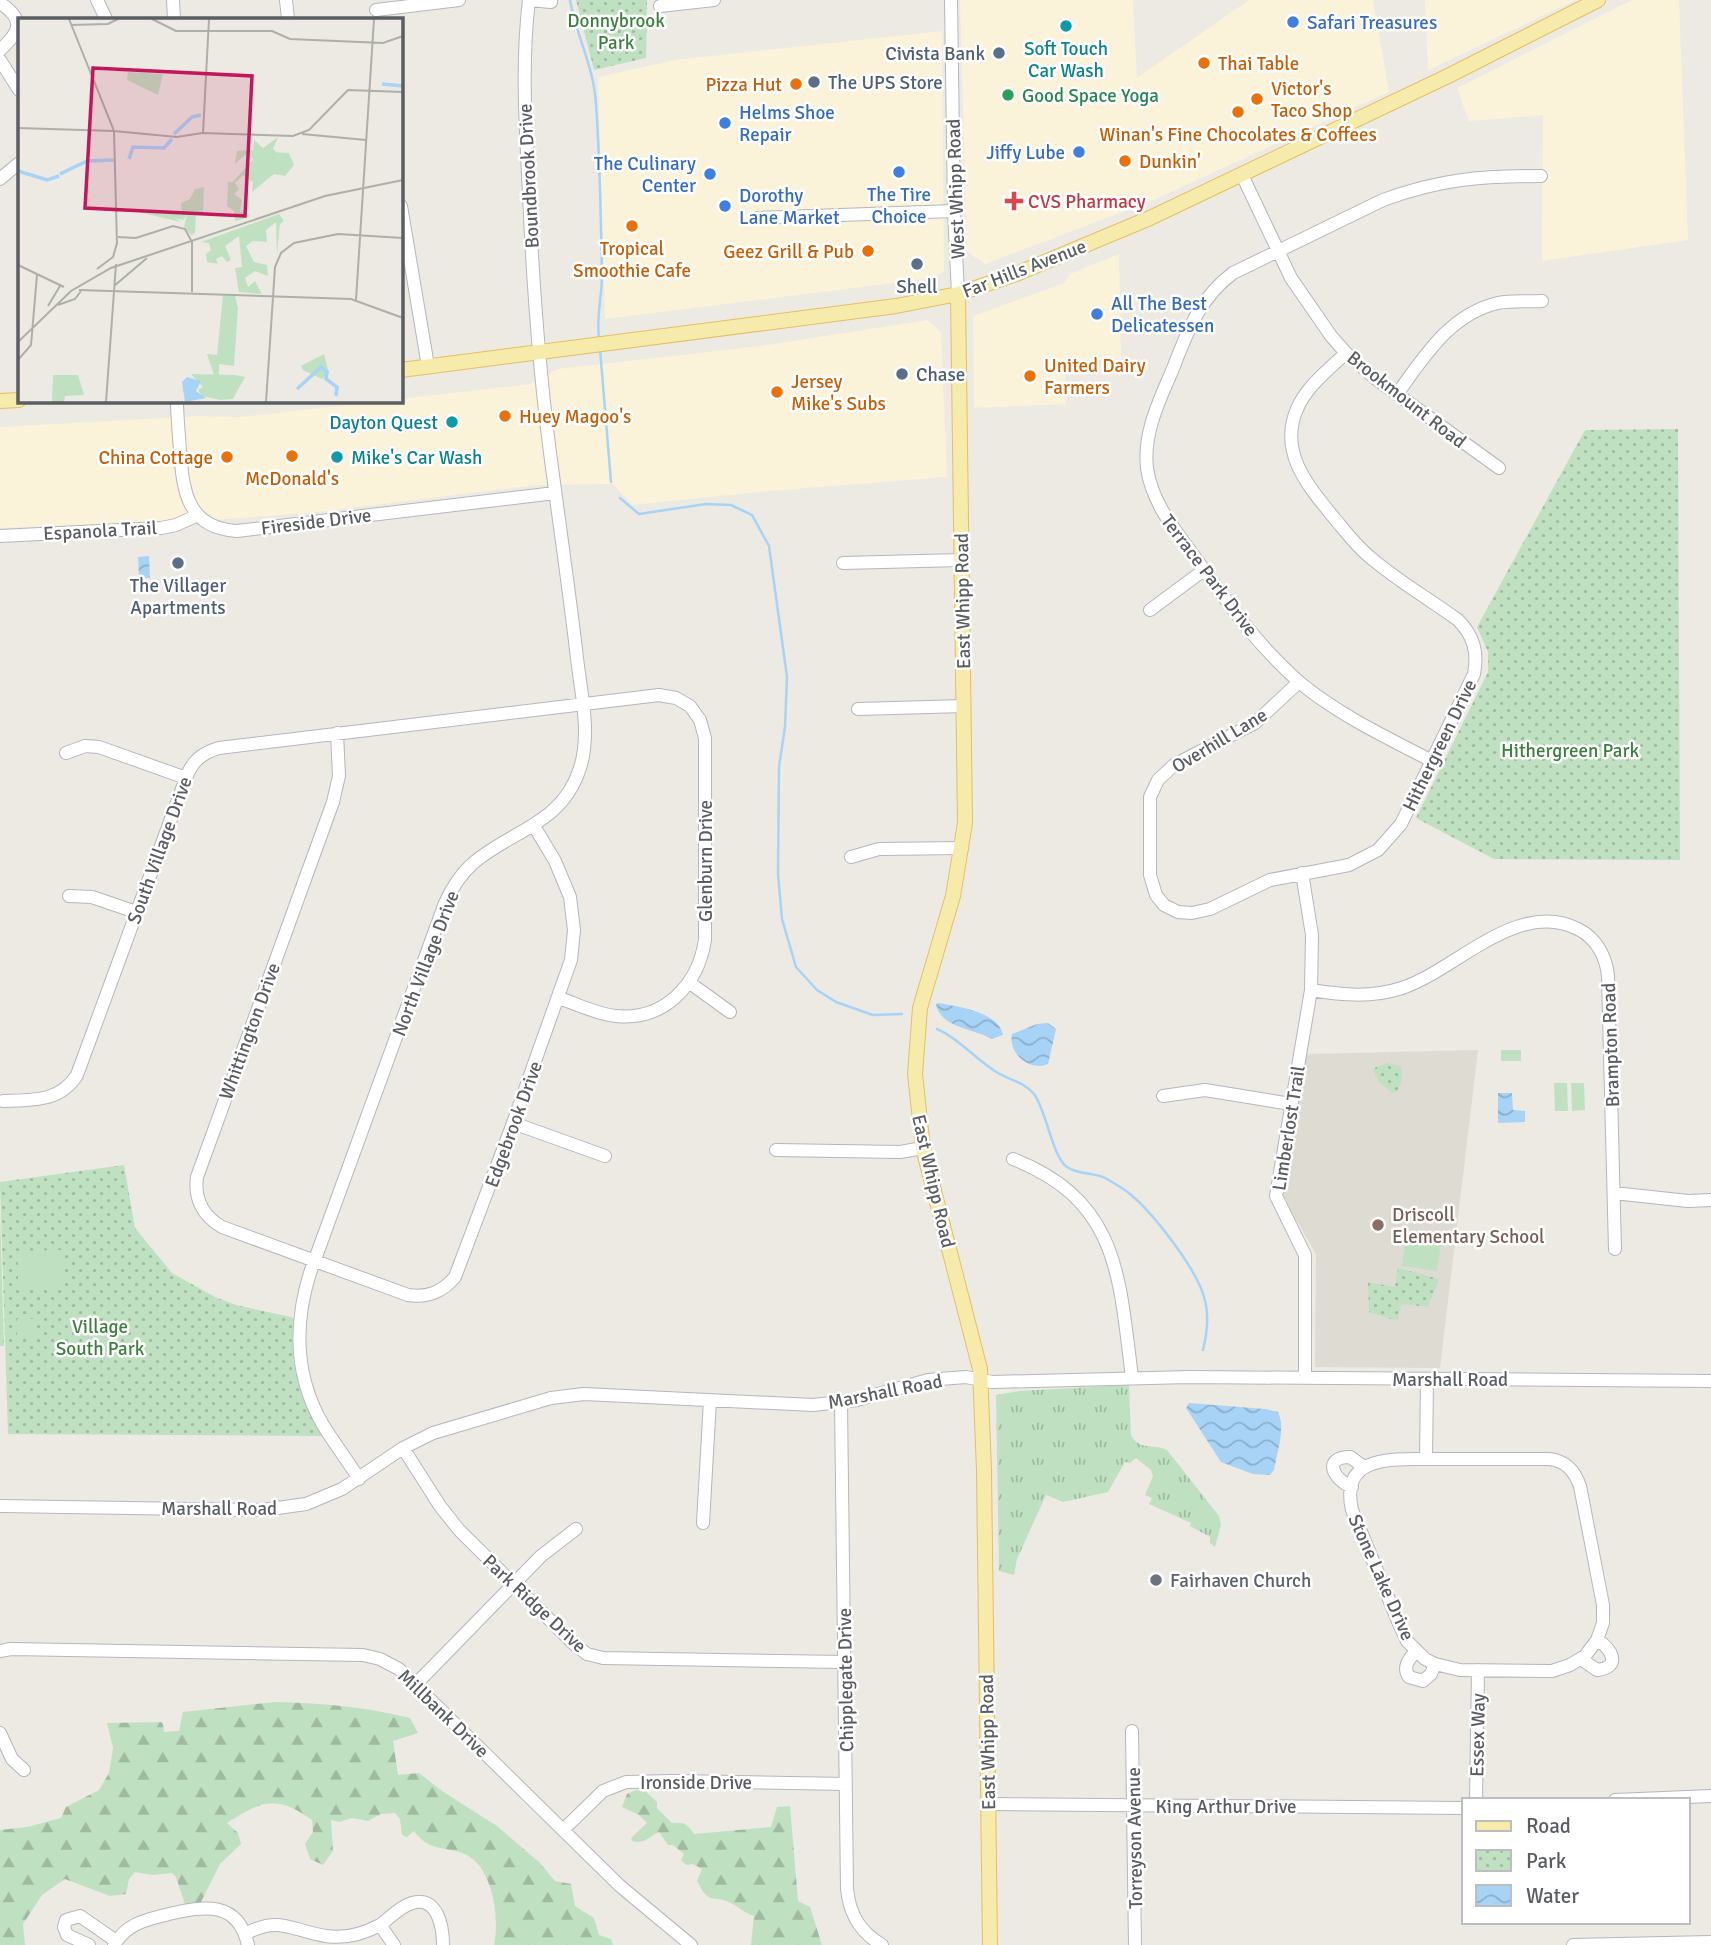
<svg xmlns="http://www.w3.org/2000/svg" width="1711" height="1945" font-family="Signika,sans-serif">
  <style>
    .commercial { fill: #faf2d9 }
    .education { fill: #dedbd3 }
    .grass { fill: url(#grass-tufts) }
    .forest { fill: url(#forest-firs) }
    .park { fill: url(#park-dots) }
    .garden { fill: #c0e1c1 }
    .water { fill: url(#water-waves) }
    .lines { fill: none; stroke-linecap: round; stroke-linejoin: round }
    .stream { stroke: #a7d4f6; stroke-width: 2.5 }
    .minor-casing { stroke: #b4b7bb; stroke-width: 14 }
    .major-casing { stroke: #e3c064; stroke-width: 16 }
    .minor { stroke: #fff; stroke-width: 12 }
    .major { stroke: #f7ebac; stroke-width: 14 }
    .shop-dot { fill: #3f7fe0; stroke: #fff; stroke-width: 2.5 }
    .culture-dot { fill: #0f9aa8; stroke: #fff; stroke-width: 2.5 }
    .service-dot { fill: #5c6f8a; stroke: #fff; stroke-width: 2.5 }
    .food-dot { fill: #e8710a; stroke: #fff; stroke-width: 2.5 }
    .leisure-dot { fill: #2e9e5b; stroke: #fff; stroke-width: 2.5 }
    .health-dot { fill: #e0444e; stroke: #fff; stroke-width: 2.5 }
    .education-dot { fill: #8d6e63; stroke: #fff; stroke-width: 2.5 }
    .worship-dot { fill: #6b7280; stroke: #fff; stroke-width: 2.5 }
    .labels { text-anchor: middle; stroke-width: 5; stroke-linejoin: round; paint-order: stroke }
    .park-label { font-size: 19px; fill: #3c7f3f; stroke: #fff }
    .shop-label { font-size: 19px; fill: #366cbe; stroke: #fff; text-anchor: start }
    .culture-label { font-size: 19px; fill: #0d838f; stroke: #fff }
    .service-label { font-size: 19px; fill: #4e5e75; stroke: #fff; text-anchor: start }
    .food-label { font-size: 19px; fill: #c56008; stroke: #fff; text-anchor: start }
    .leisure-label { font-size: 19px; fill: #27864d; stroke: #fff; text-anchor: start }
    .street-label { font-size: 19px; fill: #5a5d61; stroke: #fff }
    .health-label { font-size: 19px; fill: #be3a42; stroke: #fff; text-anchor: start }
    .education-label { font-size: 19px; fill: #785e54; stroke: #fff; text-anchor: start }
    .worship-label { font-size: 19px; fill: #5b616d; stroke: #fff; text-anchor: start }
    .inset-river { fill: none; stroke: #a7d4f6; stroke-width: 3.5 }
    .inset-road { fill: none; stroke: #aeaeaa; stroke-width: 2 }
    .view { fill: #c2185b; fill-opacity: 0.15; stroke: #c2185b; stroke-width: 3.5 }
    .inset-edge { fill: none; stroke: #5a5d61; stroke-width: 3.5 }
  </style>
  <defs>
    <pattern id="grass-tufts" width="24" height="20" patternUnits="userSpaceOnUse" patternTransform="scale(1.75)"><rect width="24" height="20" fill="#c0e1c1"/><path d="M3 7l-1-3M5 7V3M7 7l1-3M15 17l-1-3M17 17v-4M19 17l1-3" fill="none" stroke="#9fbaa0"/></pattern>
    <pattern id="forest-firs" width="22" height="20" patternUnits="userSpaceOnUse" patternTransform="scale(1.75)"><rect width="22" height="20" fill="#c0e1c1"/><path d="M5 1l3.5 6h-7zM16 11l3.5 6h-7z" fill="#9fbaa0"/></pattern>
    <pattern id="park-dots" width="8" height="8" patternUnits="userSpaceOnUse" patternTransform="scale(1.75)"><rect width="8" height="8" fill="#c0e1c1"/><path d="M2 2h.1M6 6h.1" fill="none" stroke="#9fbaa0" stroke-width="1.8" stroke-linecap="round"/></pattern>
    <pattern id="water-waves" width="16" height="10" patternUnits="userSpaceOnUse" patternTransform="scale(1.75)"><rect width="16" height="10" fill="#a7d4f6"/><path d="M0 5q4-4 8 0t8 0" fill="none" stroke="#8bafcb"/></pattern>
  </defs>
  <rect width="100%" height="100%" fill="#eceae2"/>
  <path class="commercial" d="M960,0H1133L1137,78L1249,0H1373L1389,92L1149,202L985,264L967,252Z
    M1425,0H1576L1428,70Z
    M1632,0H1679L1688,240L1542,261L1543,115L1469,121L1457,88Z
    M942,31L944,271L934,278L605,319L598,77L675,60Z
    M1119,254L1121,359L1065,361L1066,404L974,408L973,316L1064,283L1070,274Z
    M928,320L941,332L947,477L770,491L632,505L613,484L537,485L318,512L230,519L0,528V427L199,416L240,417L382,401H401V399L530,384L557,369L760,346Z"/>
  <path class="education" d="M1478,1050L1440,1368L1315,1367L1316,1254L1282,1196L1306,1054Z"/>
  <path class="grass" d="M1129,1385L1131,1435C1139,1451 1153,1443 1167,1450L1219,1516L1221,1525L1215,1547L1210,1543V1537L1190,1526L1191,1523L1149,1504L1152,1498L1145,1495L1153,1476L1151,1470L1136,1458L1130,1463L1125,1462L1108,1492L1063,1502L1046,1495L1017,1559L1014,1575L999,1571L996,1395L1019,1391Z"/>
  <path class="forest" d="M0,1210L4,1346H0Z
    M275,1702C321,1703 366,1707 410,1718L418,1733L393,1741L398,1775L419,1773L442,1791L497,1826L540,1863L555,1881L571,1884L575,1906L594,1918L599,1935L611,1939L613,1945H494C500,1919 493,1863 462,1853C441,1846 429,1851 414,1831L407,1837L402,1835L400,1819L395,1813L381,1814L368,1821L352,1818L339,1822L331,1820L333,1851L323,1865L310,1859L305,1844L313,1832L312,1820C276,1794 261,1801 227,1823L238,1833L241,1844L220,1864L201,1902L185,1904L176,1877L172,1873L152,1875L135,1872L129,1879L126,1894L110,1896L65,1879L42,1895L23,1924L25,1945H0V1830L27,1827L61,1818L66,1807L99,1790L109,1773L113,1748L107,1723L161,1722L163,1724L164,1732L179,1731L183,1712Z
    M636,1790L645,1791L657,1802V1808L672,1823C684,1822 688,1824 694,1834L771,1827L777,1807L790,1806L798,1901L810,1907L822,1945H751L754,1916C744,1913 738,1906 729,1902C711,1895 709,1905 697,1881L702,1869L693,1864L686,1865L681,1860L684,1854L673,1845H668L659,1832C649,1837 644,1844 632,1841L631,1838L647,1823L639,1815L622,1807L627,1794Z"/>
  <path class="park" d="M576,0H647L646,58L594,70Z
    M1678,429L1680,860L1494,859L1416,818L1488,672V652L1477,627L1585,430Z
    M1388,1063L1401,1066L1402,1081L1397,1092L1392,1093L1379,1082L1373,1071L1376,1067Z
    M124,1165L135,1228L172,1273L215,1297L236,1305L295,1318L325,1436L8,1434L0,1182Z
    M1398,1268L1439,1279L1428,1307L1402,1304L1397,1321L1369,1312L1368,1282L1395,1287Z"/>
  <path class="garden" d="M1501,1050H1521V1061H1501Z
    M1554,1083H1567L1568,1111H1555Z
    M1571,1083H1584L1585,1110L1572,1111Z
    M1406,1238L1441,1244L1437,1271L1402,1266Z
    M61,1250L62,1289L18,1290V1251Z
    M17,1319H33V1337H17Z"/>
  <path class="water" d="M149,556L150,578H139L138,557Z
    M939,1003C959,1007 999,1012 1003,1035L992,1039C975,1029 940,1028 936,1004Z
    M1048,1023L1056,1029L1048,1064C1029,1072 1008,1053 1012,1034L1037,1024Z
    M1498,1093H1512L1513,1110L1525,1111V1122L1498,1123Z
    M1189,1403L1265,1409L1278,1412C1286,1428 1277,1452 1274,1470L1270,1475L1253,1474L1221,1462L1186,1408Z"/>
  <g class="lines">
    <path class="stream" d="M570,0C576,35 594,67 596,104C600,159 601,219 602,275C602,297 596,317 599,339
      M600,349L611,482
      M620,498L639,514L706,504L731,505L752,515L769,546L787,677L785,727L779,767L778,874L782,919L796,967L817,990L836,1002L873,1015L902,1014
      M937,1029C960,1039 976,1060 998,1073C1010,1080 1024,1082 1034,1094C1047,1112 1052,1156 1067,1167C1078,1175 1095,1172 1107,1179C1115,1184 1123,1188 1130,1194C1153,1213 1196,1268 1204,1297C1209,1313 1207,1334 1203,1350"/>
    <defs>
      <path id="minor" d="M97,0L106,19
        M173,0L174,19
        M286,0L288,19
        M529,0L551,2
        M951,0L954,211L958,294
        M0,3C26,20 20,32 0,50
        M660,6L714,0
        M376,10L459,0
        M0,60L19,90
        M1242,175L1291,278L1331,336L1346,353L1376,379L1499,468
        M0,179L19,163
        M401,206L428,366
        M757,218L954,211
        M1397,394C1424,357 1450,314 1498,303C1512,300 1528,302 1542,301
        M177,401C177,417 179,434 180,451C183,491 187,528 237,531L555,493
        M0,536L161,528L176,525L198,515
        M843,563L961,560
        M1150,610L1204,570
        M1299,682L1255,723L1174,765L1158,780L1150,797V875L1156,895L1164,905L1178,912L1192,913L1210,909L1270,880L1349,865L1378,850L1401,824L1474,674C1478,652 1474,636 1458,620C1429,599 1398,581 1371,558C1357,547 1346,532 1335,519C1309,487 1278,453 1297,409C1306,387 1329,369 1346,353
        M858,709L964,706
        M337,733L339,776L333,802L197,1177C194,1199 203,1216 222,1227L408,1295C428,1298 442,1292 455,1277L513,1123L571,960L574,930L570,897L555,861L534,826
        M66,753L85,746L99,747L186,778
        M1432,761C1388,738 1343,717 1304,686C1261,650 1229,605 1197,560C1176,531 1152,504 1147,468C1143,434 1159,401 1172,371C1187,333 1199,298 1233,273L1383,200C1440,179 1481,176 1541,176
        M851,857L879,849L962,848
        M1302,873L1312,935L1311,990L1276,1196L1305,1255V1378
        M69,896L92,897L136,912
        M690,983L730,1012
        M1311,990C1342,995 1371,998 1402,988C1456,970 1518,898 1578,929C1596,938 1606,956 1608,976L1615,1249
        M1163,1096L1205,1090L1291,1104
        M3,1101C33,1100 60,1102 77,1075L186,778C192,761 202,753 219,748L659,695L676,698L690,706L700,720L705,738V940C698,985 664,1021 616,1016C596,1014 577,1004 559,998
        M513,1123L605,1156
        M776,1150L900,1152L923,1148
        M1013,1159C1120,1201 1119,1278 1132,1377
        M1614,1193L1688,1201L1711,1200
        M841,1403L847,1888C849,1914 860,1932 882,1945
        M403,1448L440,1506L459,1530L574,1644L587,1654L603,1658L845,1662
        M1426,1459H1549C1566,1461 1574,1470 1580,1486L1603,1605V1623L1597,1640L1585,1656L1570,1665L1552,1671L1460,1670L1435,1664L1425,1659L1407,1641L1400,1626L1352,1510C1340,1456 1390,1459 1426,1459Z
        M1426,1459L1427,1379
        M359,1479C348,1461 334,1443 323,1425C295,1377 294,1324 310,1273L445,903C452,888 460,875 472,864C511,830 562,825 580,768C591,733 581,694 577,658C570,597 561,536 553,475C540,382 533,289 529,195C526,130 521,66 529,0
        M1352,1487C1332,1479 1323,1457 1350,1457L1364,1467
        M0,1506L263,1510L306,1504L342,1489L403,1448L433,1433L551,1398L584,1394L813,1405L857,1400L928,1380L966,1377L992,1382L1189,1377L1711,1381
        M703,1523L710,1400
        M0,1651L11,1649L363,1655L380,1659L399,1669L620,1886L691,1945
        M1416,1651C1409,1659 1402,1667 1409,1677L1423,1681L1431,1674L1435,1664
        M1581,1659L1597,1670C1622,1667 1612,1649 1597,1640
        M416,1684L541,1556L576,1529
        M1132,1731L1135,1945
        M0,1733L12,1759L24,1770
        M1476,1800L1478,1670
        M1615,1800L1711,1796
        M988,1804L1464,1808
        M563,1830L603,1791L626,1782L672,1781L846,1784
        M245,1934C280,1915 292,1931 326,1936C345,1939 363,1934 380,1925
        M89,1945L67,1935L64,1927L66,1920L80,1916L116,1941
        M114,1945C127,1923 146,1920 169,1914C204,1906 238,1900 248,1945
        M394,1945L380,1925C390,1918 399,1907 412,1903C438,1895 443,1928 443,1945
        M1573,1945L1711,1942"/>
      <path id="major" d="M958,294L965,823L953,896L920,1008L915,1074L923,1148L980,1369L984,1471L990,1945
        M401,370L896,306L958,294L1016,274L1150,218L1448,76L1598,0
        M0,401L19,400"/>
    </defs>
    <use href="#minor" class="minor-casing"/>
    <use href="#major" class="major-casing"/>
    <use href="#minor" class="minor"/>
    <use href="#major" class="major"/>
  </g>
  <g class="shop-dot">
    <circle cx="1293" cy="22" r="7"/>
    <circle cx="725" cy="123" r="7"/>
    <circle cx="1079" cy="152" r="7"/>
    <circle cx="899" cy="172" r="7"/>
    <circle cx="710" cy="174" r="7"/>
    <circle cx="725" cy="206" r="7"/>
    <circle cx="1097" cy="314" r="7"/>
  </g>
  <g class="culture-dot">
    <circle cx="1066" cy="26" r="7"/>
    <circle cx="452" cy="422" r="7"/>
    <circle cx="337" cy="457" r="7"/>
  </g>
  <g class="service-dot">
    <circle cx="999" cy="53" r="7"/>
    <circle cx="814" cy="82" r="7"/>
    <circle cx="917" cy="264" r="7"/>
    <circle cx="902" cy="374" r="7"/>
    <circle cx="178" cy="563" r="7"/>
  </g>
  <g class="food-dot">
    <circle cx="1204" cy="63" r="7"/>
    <circle cx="796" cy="84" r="7"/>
    <circle cx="1257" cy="99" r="7"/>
    <circle cx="1238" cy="112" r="7"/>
    <circle cx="1125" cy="161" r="7"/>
    <circle cx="632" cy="226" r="7"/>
    <circle cx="868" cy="251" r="7"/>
    <circle cx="1030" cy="376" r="7"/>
    <circle cx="777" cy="392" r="7"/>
    <circle cx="505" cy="416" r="7"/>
    <circle cx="292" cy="456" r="7"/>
    <circle cx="227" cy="457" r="7"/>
  </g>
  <circle class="leisure-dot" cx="1008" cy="95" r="7"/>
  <path class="health-dot" d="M1010.5 190.5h7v7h7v7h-7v7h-7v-7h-7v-7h7z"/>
  <circle class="education-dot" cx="1378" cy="1225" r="7"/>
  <circle class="worship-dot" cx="1156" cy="1580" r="7"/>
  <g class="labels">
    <g class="park-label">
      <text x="616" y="27">Donnybrook<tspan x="616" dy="22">Park</tspan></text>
      <text x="1570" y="757">Hithergreen Park</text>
      <text x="100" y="1333">Village<tspan x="100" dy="22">South Park</tspan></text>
    </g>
    <g class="shop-label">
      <text x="1307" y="29">Safari Treasures</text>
      <text x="739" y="119">Helms Shoe<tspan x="739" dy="22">Repair</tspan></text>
      <text x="1065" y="159" text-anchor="end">Jiffy Lube</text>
      <text x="696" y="170" text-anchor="end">The Culinary<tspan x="696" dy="22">Center</tspan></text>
      <text x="899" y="201" text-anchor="middle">The Tire<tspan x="899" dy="22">Choice</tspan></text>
      <text x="739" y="202">Dorothy<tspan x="739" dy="22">Lane Market</tspan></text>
      <text x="1111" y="310">All The Best<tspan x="1111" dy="22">Delicatessen</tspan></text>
    </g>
    <g class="culture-label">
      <text x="1066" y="55">Soft Touch<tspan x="1066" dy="22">Car Wash</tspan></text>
      <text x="438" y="429" text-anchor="end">Dayton Quest</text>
      <text x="351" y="464" text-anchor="start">Mike's Car Wash</text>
    </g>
    <g class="service-label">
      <text x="985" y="60" text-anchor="end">Civista Bank</text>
      <text x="828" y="89">The UPS Store</text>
      <text x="917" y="293" text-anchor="middle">Shell</text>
      <text x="916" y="381">Chase</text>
      <text x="178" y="592" text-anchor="middle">The Villager<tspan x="178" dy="22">Apartments</tspan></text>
    </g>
    <g class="food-label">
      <text x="1218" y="70">Thai Table</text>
      <text x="782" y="91" text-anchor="end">Pizza Hut</text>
      <text x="1271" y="95">Victor's<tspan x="1271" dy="22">Taco Shop</tspan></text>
      <text x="1238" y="141" text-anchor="middle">Winan's Fine Chocolates &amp; Coffees</text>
      <text x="1139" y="168">Dunkin'</text>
      <text x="632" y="255" text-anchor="middle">Tropical<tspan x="632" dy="22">Smoothie Cafe</tspan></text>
      <text x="854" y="258" text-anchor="end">Geez Grill &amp; Pub</text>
      <text x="1044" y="372">United Dairy<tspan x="1044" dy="22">Farmers</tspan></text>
      <text x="791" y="388">Jersey<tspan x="791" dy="22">Mike's Subs</tspan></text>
      <text x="519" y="423">Huey Magoo's</text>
      <text x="213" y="464" text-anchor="end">China Cottage</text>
      <text x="292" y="485" text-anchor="middle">McDonald's</text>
    </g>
    <g class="leisure-label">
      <text x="1022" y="102">Good Space Yoga</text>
    </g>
    <g class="street-label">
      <text transform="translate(528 176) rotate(-93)" y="7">Boundbrook Drive</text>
      <text transform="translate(955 189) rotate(-92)" y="7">West Whipp Road</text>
      <text transform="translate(1024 268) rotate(-21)" y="7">Far Hills Avenue</text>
      <text transform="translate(1407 399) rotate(38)" y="7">Brookmount Road</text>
      <text transform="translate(316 521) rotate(-7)" y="7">Fireside Drive</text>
      <text transform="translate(100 530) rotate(-3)" y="7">Espanola Trail</text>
      <text transform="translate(1210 575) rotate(53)" y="7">Terrace Park Drive</text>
      <text transform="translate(962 601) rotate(-91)" y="7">East Whipp Road</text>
      <text transform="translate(1219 740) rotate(-31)" y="7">Overhill Lane</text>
      <text transform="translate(1439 745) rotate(-64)" y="7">Hithergreen Drive</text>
      <text transform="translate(159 850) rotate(-70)" y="7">South Village Drive</text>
      <text transform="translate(705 861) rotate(-90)" y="7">Glenburn Drive</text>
      <text transform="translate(425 963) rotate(-69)" y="7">North Village Drive</text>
      <text transform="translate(249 1031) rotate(-70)" y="7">Whittington Drive</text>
      <text transform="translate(1610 1045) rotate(-92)" y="7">Brampton Road</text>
      <text transform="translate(513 1124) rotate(-70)" y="7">Edgebrook Drive</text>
      <text transform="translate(1288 1128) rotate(-81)" y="7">Limberlost Trail</text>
      <text transform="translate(934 1181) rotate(77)" y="7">East Whipp Road</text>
      <text x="1450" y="1386">Marshall Road</text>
      <text transform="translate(885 1391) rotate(-11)" y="7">Marshall Road</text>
      <text x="219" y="1515">Marshall Road</text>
      <text transform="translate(1382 1577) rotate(66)" y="7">Stone Lake Drive</text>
      <text transform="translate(535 1603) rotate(43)" y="7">Park Ridge Drive</text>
      <text transform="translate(845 1680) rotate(-91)" y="7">Chipplegate Drive</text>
      <text transform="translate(444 1713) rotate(44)" y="7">Millbank Drive</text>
      <text transform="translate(1477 1735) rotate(-89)" y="7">Essex Way</text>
      <text transform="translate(987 1742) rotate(-91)" y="7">East Whipp Road</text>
      <text x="696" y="1789">Ironside Drive</text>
      <text x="1226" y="1813">King Arthur Drive</text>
      <text transform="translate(1134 1838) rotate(-91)" y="7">Torreyson Avenue</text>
    </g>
    <g class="health-label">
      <text x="1028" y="208">CVS Pharmacy</text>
    </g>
    <g class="education-label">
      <text x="1392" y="1221">Driscoll<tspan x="1392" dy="22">Elementary School</tspan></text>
    </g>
    <g class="worship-label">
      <text x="1170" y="1587">Fairhaven Church</text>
    </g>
  </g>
  <g transform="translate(18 18)">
    <rect width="385" height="385" fill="#eceae2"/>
    <path d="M260,119L255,131L261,136L234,164L225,157L217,165L221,171L216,176L224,182L222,193L231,199L217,203L216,193L209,188L210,163L214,165L235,141L228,136L217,146L219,133L235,132L236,122L245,130ZM120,194L178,195L177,215L173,217L166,209L169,197L165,202L156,200L163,204ZM261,196L266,203L262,206L259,236L258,204L248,212L249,224L235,223L228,228L236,244L249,247L250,258L237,253L227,260L230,269L237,263L244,276L221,274L217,250L224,249L221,218L207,228L213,242L209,244L204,238L198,241L200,246L189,244L188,236L193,232L191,225L183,224ZM173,356L216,357L227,359L215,381L203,382L184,378L180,372L185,369Z" fill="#c0e1c1"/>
    <path d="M110,54L145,56L140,77L109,62ZM250,134L271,135L276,147L267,158L256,156L234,174L236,146ZM186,169L185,195H164L163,185L172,181L177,171ZM205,277L217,278L220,290L216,348L201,346V357H196L189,336L199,337ZM306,336L311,356L304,361L285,352L283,348ZM35,357H60L66,377L47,378L46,384H34Z" fill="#c0e1c1"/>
    <path d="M169,359L183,363L178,373L188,380L167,384L164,364Z" fill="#a7d4f6"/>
    <path class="inset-river" d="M364,66L385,68M156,116L174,99L183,97M111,141L115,129L146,130L154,121M0,153L29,162L41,158M42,156L69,143L96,142M279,371L303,349L309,354L308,361L319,369L318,378"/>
    <path class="inset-road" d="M51,1L96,113L99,227M134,1L158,13H254L272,21L365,25L385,18M53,7L90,6L100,1M0,110L96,113M96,113L159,119L184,115L275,118L291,112L330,72L385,74M185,115L191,1M284,116L348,122M100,219L118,220L155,208L167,211L174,224V274M0,247L46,269M79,251L95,239L99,225M96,268L129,240M61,272L333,281L385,300M338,282L356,1M40,287L57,281L63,273M30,288L42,268M0,324L53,273L93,250L307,178L385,162M0,342L13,327L19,257M88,384L98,246M248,384L257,249L263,235L276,225L320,216L385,220"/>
    <path class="view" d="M75,50L234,58L227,198L67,190Z"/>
    <rect width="385" height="385" class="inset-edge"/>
  </g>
  <rect x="1462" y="1798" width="228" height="126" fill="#ffffff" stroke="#bdbec0" stroke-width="2"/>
  <rect x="1476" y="1821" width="35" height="10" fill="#f7ebac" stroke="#bdbec0" stroke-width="2"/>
  <text x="1526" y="1833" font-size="21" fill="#5a5d61">Road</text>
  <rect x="1476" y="1850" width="35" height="21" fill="url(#park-dots)" stroke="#bdbec0" stroke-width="2"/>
  <text x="1526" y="1868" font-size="21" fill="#5a5d61">Park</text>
  <rect x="1476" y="1885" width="35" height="21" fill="url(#water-waves)" stroke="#bdbec0" stroke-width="2"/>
  <text x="1526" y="1903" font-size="21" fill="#5a5d61">Water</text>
</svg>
